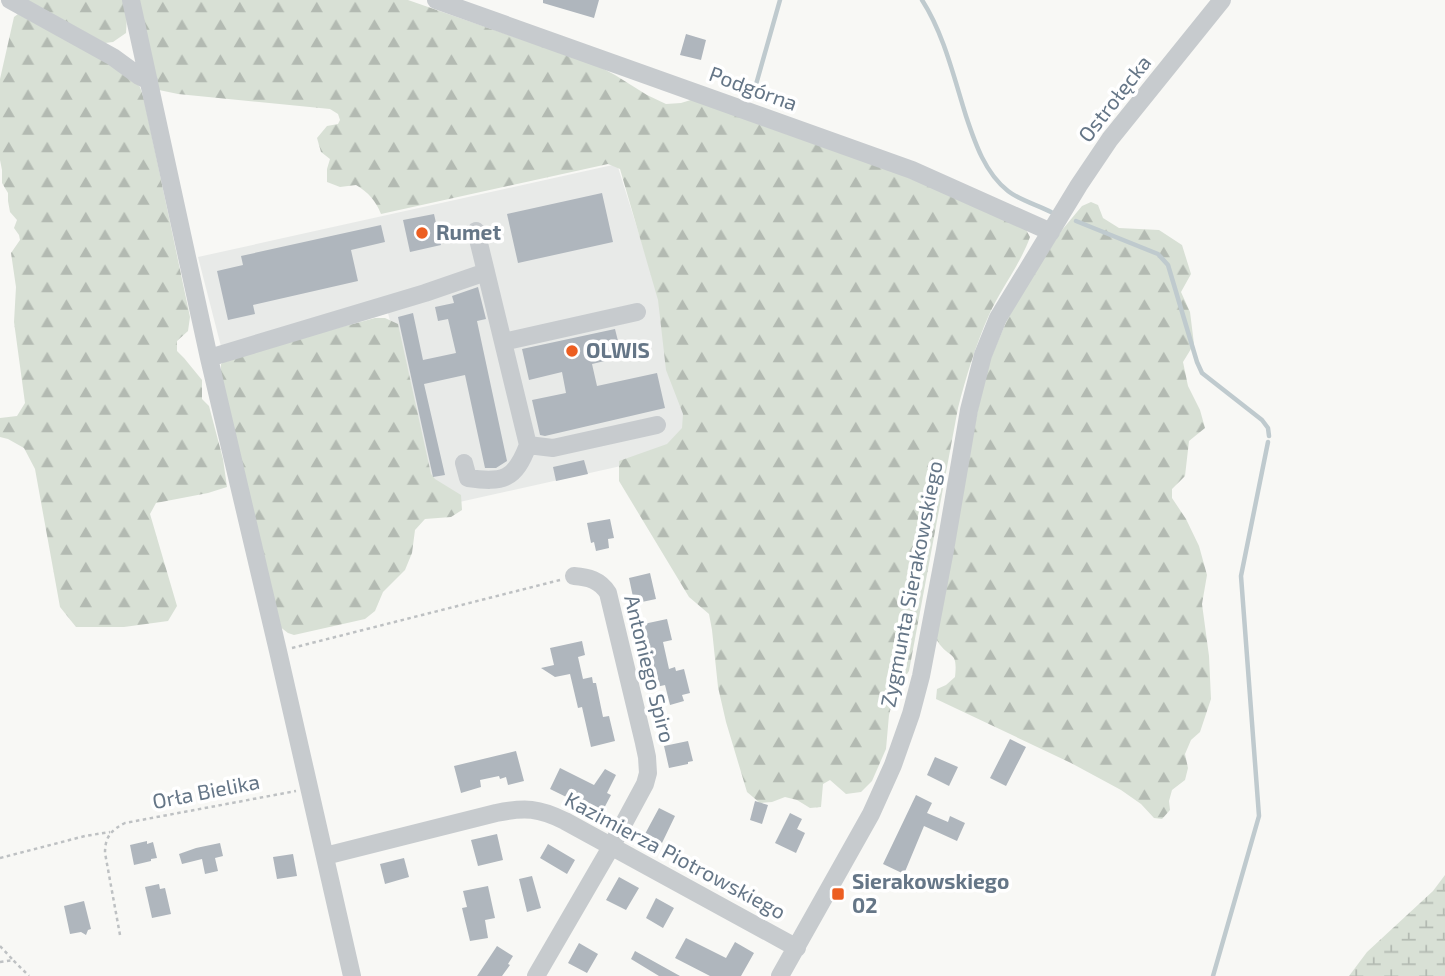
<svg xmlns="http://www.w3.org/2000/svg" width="1445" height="976" font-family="'Exo 2',sans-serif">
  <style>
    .built { fill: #e8eae8 }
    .forest { fill: url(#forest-firs) }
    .wetland { fill: url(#wetland-marsh) }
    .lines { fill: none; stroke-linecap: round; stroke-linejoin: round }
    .stream { stroke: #bfcace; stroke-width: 4.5 }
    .building { fill: #afb6bd }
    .path { stroke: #bec1c3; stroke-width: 2.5; stroke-dasharray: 3.5 3.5; stroke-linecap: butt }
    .minor { stroke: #c7cbce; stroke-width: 18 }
    .poi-dot { fill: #ec5e21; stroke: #fff; stroke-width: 2.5 }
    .labels { text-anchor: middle; stroke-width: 7; stroke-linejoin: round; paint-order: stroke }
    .street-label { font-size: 21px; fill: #657687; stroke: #fff }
    .poi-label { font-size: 21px; font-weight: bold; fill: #657687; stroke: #fff; text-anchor: start }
  </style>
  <defs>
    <pattern id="forest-firs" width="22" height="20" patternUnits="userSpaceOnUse" patternTransform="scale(1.75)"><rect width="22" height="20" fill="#d8e0d5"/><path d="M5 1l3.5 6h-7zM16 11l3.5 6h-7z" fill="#b3bab2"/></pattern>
    <pattern id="wetland-marsh" width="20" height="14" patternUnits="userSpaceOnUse" patternTransform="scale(1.75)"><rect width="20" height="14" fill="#d8e0d5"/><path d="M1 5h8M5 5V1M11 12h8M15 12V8" fill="none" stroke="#b3bab2"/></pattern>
  </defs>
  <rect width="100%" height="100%" fill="#f8f8f5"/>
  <path class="built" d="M617,164L706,447L437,507L388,313L226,366L198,257Z"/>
  <path class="forest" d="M27,0H124L127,15L126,33L113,42L105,43Z
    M139,0H408L598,66L615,75L647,95L666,104L681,103L694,99L873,163L1024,226L1030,237C1020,265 1001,288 989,315C976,344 966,377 958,408L909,671L895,692L889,715L886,749L872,781L861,792L846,794L830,780L823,784L821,807L810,808L797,800L785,797L772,802L760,803L747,792L726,722L718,687L712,630L709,614L689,597L619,481V461L667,444L682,428L683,414L666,370L658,300L620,169L608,164L381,214C376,201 368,192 356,185L340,187L327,182V169L330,159L321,152L317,138L327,126L338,124L340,120L338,114L330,109L178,94L159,90Z
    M18,14L124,71L140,87L144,99L190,317L188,331L177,341V351L184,358L202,380V399L209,406L223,459L227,487L208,493L156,503L150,514L177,606L168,621L124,627H76L60,607L35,469L24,448L8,439L0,437V418L17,416L25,403L14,322L16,287L11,253L20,240L19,235L14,228L17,220L10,212L8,201V193L2,183V170L0,160V79L14,17Z
    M1091,202L1098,205L1103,218L1119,228L1159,230L1182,245L1191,274L1181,292L1190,312L1194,344L1183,362L1188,386L1200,410L1205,428L1189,441L1185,476L1172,489V498L1186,519L1199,546L1207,575L1202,604L1209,656L1211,699L1200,732L1191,740L1185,754L1188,768L1185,780L1172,790L1169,801L1170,810L1162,819L1154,818L1141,804L1121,790L1071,763L936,699L937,689L946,685L955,677C958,649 950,660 938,642C936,639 935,635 934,631L981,394L990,360L1007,320L1033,274L1062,230L1082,206Z
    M375,318H385L398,324L431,474L435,479L461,495L462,510L451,517L425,519L415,530L412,553L405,570L383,592L375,611L365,619L294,635L288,633L279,626L221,374V364L232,357Z"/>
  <path class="wetland" d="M1445,875V976H1349L1367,952L1433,891Z"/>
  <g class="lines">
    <path class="stream" d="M922,0C944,34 954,78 966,116C975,143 985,173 1008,191C1019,200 1038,205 1051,212
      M755,88L780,0
      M1076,221L1158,254L1168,265L1197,362L1202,373L1262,420L1268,428L1269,436
      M1213,976L1259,816L1241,576L1268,442"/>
  </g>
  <path class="building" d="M543,0H599L594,18L543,3Z
    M686,34L706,40L701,60L680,55Z
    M602,193L613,242L518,263L507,214Z
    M434,214L441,245L410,252L403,220Z
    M381,225L385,242L351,250L358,281L253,305L255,314L228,320L217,271L243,265L241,256Z
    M478,287L486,319L477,321L507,461L496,468H485L465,375L424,384L445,475L433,477L398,317L413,313L423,360L456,353L448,319L438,321L435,307L454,303L452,296Z
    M615,329L622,357L592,364L597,386L657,373L665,408L545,436L540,435L532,400L566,393L562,372L529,380L522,349Z
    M584,460L588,474L556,481L553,467Z
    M610,519L614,538L608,539L609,548L596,551L594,542L591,543L587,523Z
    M650,573L656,599L637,603L635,596L633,597L629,578Z
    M667,619L672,640L663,642L669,669L675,667L676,671L684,669L690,693L682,695L684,701L670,705L665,685L656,687L648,654L645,642H643L639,625Z
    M582,641L585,655L578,657L583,679L592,677L593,683H596L603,717L609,716L615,741L591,747L582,707L578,708L570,674L555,677L541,668L554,665L550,648Z
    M1010,739L1026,747L1006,786L990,778Z
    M688,741L693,761L688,762V764L669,768L664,746Z
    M516,751L524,781L508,785L506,777L500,779L499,776L480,780L481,787L461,793L454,766Z
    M935,757L958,767L949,786L927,775Z
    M560,768L594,785L605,769L616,775L607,793L611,795L601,814L550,789Z
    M916,795L932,803L927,813L948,822L950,816L965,823L957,841L924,826L904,874L883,864Z
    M755,801L768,805L762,824L750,820Z
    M659,808L675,816L662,843L645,834Z
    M790,813L802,819L797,829L805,833L796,853L775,843Z
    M497,834L503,860L478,866L471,840Z
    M147,841V844L153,842L157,858L151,859V861L134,865L130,845Z
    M220,843L223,856L215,858L218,871L205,874L202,859L182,864L179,854L196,848Z
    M548,844L575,860L567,874L540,858Z
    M293,854L297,876L277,879L273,857Z
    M404,858L409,877L385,884L380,864Z
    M532,876L541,908L527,912L519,879Z
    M619,877L639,888L626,910L606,900Z
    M159,884L160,889L165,888L171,914L152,918L145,887Z
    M488,886L495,918L485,920L488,938L470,941L462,908L467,907L463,891Z
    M656,898L674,908L663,928L646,918Z
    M84,901L91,929L88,930L86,935L81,932L70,934L64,906Z
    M686,938L726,958L735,942L754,953L741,976H710L675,958Z
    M579,943L598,954L587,973L568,963Z
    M497,946L513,956L508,964L510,965L502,976H477Z
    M635,951L680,976H659L631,959Z"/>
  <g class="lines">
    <path class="path" d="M292,648L560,580
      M0,858L85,836L110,832
      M120,935L105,853C105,837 111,830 125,823L296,791
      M0,946L13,960
      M0,962L13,960L29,976"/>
    <path class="minor" d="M10,0L113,57L139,76L149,81
      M131,0L209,358L278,651L352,976
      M436,0L912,170L1051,232
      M486,272L528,445L553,448L657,425
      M503,342L637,312
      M209,358L425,293L486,272L476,231
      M464,463L468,478C503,483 515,480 528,445
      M325,856L496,813C525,807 539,808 565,821L797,948
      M536,976L611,847L645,784L648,773L647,757L644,743L608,593C600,580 588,577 574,576
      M780,976L871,814L893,765L911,714L921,676L945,550L969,410L983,355L998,318L1079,185L1110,139L1222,0"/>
  </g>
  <g class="poi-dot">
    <circle cx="422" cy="233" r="7"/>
    <circle cx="572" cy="351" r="7"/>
    <rect x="831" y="887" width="14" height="14" rx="3.5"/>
  </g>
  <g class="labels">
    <g class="street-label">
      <text transform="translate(753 89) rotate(20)" y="7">Podgórna</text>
      <text transform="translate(1115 99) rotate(-52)" y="7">Ostrołęcka</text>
      <text transform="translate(912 584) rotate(-79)" y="7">Zygmunta Sierakowskiego</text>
      <text transform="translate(649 669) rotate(76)" y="7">Antoniego Spiro</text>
      <text transform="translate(206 792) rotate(-11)" y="7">Orła Bielika</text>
      <text transform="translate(675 856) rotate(28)" y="7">Kazimierza Piotrowskiego</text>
    </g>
    <g class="poi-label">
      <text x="436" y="240">Rumet</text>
      <text x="586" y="358">OLWIS</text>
      <text x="852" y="889">Sierakowskiego<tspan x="852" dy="24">02</tspan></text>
    </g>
  </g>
</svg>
